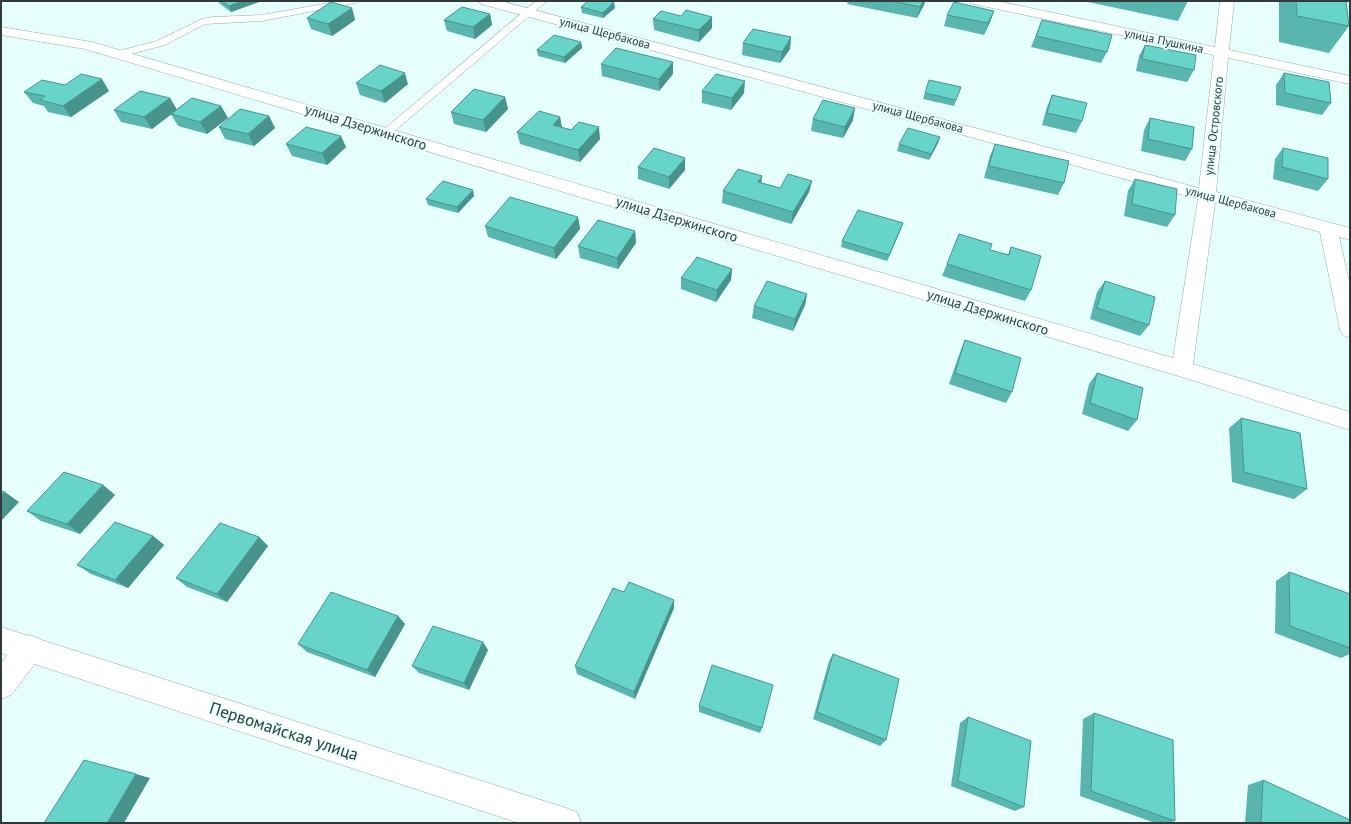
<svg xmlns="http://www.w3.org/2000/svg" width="1351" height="824" font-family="'PT Sans',sans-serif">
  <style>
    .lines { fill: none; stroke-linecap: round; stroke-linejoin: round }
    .lane-casing { stroke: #95aca9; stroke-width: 1 }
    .street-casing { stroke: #95aca9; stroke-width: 1 }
    .secondary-casing { stroke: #95aca9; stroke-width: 1 }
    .lane { fill: #fff; fill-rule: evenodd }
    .street { fill: #fff; fill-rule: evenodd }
    .secondary { fill: #fff; fill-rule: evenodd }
    .wall { fill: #59b6ae }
    .shaded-wall { fill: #48948d }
    .building { fill: #67d4ca; stroke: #48948d }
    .labels { text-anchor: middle; stroke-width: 4; stroke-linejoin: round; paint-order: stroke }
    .far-street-label { font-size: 12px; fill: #323b3a; stroke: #e7fffc }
    .street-label { font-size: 14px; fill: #323b3a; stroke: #e7fffc }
    .near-street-label { font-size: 17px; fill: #323b3a; stroke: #e7fffc }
  </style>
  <rect width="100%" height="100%" fill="#e7fffc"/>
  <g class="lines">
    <defs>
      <path id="lane" d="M340,1H357L355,3L262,21L205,24L165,45L119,57L114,54L115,52L157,41L202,19L213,17L262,15Z
        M536,1H547L390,135H382L380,133L382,131Z"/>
      <path id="street" d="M479,1H501L1199,188L1214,55L978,5L973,4L971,1H997L1215,47L1220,1H1234L1229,50L1350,76V84L1228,58L1216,192L1350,228V240L1339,237L1350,285V338L1343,335L1340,330L1320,232L1215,203L1193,364L1350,412V430L1182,377L85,49L1,35V27L92,42L1173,358L1198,199L481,4Z
        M30,635L40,639L44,648L40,657L11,695L1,699V663L20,639Z"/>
      <path id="secondary" d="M1,627L566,808L577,812L581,823H519L1,653Z"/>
    </defs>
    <use href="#lane" class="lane-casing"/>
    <use href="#street" class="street-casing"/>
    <use href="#secondary" class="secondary-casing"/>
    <use href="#lane" class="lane"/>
    <use href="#street" class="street"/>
    <use href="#secondary" class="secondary"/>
  </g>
  <path class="wall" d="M218,1H259V2L231,12L219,3Z
    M848,1H925L924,5L917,18L847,4Z
    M1083,1H1188L1178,21Z
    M1279,1H1346L1349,26L1329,53L1279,42Z
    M581,7L615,8L603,18L582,13Z
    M352,8L355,20L332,36L311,29L307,18Z
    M994,11L990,22L984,35L944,26L947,15Z
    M490,14L492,25L475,39L447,31L444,20Z
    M681,16L712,17V28L699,42L654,30L653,19Z
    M1042,20L1107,52L1101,63L1031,47Z
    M791,37L790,49L780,63L742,55L743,43Z
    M581,42L582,48L565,63L538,56L537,50Z
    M1145,45L1194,70L1187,82L1136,71L1139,56Z
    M601,64L673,74L659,91L602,76Z
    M1284,73L1331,103L1322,115L1276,105V85Z
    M356,83L408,84L385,103L360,95Z
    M961,87L954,106L923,99L925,93Z
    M109,91L71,117L48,112L44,106L33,103L24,92Z
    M702,91L744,93L731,110L702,103Z
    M1052,95L1082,121L1076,133L1042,125L1047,107Z
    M505,97L508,109L486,132L454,124L451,112Z
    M170,98L177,110L221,106L228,118L207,134L178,126L171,114L152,129L121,122L114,110Z
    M269,116L275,128L254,146L225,139L219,127Z
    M560,117L562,127L600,139L580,162L520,144L517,132Z
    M1150,118L1192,149L1185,161L1141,151L1144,130Z
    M813,119L853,120L843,138L811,131Z
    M940,137L938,143L929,160L897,151L899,144Z
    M286,144L346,147L327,165L292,156Z
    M995,144L1064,183L1058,195L984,178L990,156Z
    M1283,148L1328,179L1318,191L1273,179L1275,159Z
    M638,167L685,170L669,189L638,179Z
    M1135,179L1175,215L1167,227L1124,216L1128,191Z
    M812,181L809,192L791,224L722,203L723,191L761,183L780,188Z
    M474,196L458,213L428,205L426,199Z
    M578,217L580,229L556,259L488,237L485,226Z
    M901,229L887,261L841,247L842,241Z
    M635,231L636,243L618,269L580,258L578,246Z
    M959,234L990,250L1008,255L1011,247L1031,290L1025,301L942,276Z
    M732,269L731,280L716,302L681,289V278Z
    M1105,281L1149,325L1140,336L1090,319L1097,292Z
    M807,294L805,305L793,331L752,318L754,306Z
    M965,340L1012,392L1006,403L949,384L960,352Z
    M1097,373L1137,420L1128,431L1082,414L1089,384Z
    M1241,418L1307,489L1294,499L1232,482L1229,428Z
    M103,485L115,495L80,534L41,521L27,511Z
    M153,536L164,545L128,588L91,574L77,565Z
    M259,537L268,546L227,602L187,587L176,578Z
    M1289,572L1350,594V654L1341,658L1275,633L1276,581Z
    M624,592L674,608L635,699L577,674L575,666Z
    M398,616L405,624L375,677L307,652L298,644Z
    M488,650L469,690L419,673L412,666Z
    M833,654L886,740L880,746L813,719L829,661Z
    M699,706L762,728L760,733L699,712Z
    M1094,713L1175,821L1169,823H1155L1080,796L1083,719Z
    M968,717L1024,807L1015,811L951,786L960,723Z
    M1263,780L1350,823H1245L1248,785Z"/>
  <path class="shaded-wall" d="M243,1H259V2L231,12L229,6Z
    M923,1H925L924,5L917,18L920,7Z
    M614,2L615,8L603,18V13Z
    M352,8L355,20L332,36L328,24Z
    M994,11L990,22L984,35L988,23Z
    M490,14L492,25L475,39L473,27Z
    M712,17V28L699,42V30Z
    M791,37L790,49L780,63L782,52Z
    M581,42L582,48L565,63L564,57Z
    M673,62V74L659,91V79Z
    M405,73L408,84L385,103L381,91Z
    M102,79L109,91L71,117L63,106Z
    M745,81L744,93L731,110L732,98Z
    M505,97L508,109L486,132L483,120Z
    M170,98L177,110L152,129L144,117Z
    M221,106L228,118L207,134L200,122Z
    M855,108L853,120L843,138L845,127Z
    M269,116L275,128L254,146L248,134Z
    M560,117L562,129L553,125Z
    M599,127L600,139L580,162L578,150Z
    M341,136L346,147L327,165L322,153Z
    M940,137L938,143L929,160L931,154Z
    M685,158V170L669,189V177Z
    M762,176L761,187L758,182Z
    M812,181L809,192L791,224L793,212Z
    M473,190L474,196L458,213L457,207Z
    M578,217L580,229L556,259L554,248Z
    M903,223L901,229L887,261L889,255Z
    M635,231L636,243L618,269L617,258Z
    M732,269L731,280L716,302L717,290Z
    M807,294L805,305L793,331L795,319Z
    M103,485L115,495L80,534L67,524Z
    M5,492L19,502L1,521V496Z
    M153,536L164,545L128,588L115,580Z
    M259,537L268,546L227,602L217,594Z
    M674,600V608L635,699L634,692Z
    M398,616L405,624L375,677L367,670Z
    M483,642L488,650L469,690L464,683Z
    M136,774L150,778L124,823H107Z"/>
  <path class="building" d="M221,1H243L229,6Z
    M588,1H609L614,2L603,13L581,7Z
    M892,1H923L920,7Z
    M1296,1H1346L1349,26L1297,16Z
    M331,2L352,8L328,24L307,18Z
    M954,2L994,11L988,23L947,15Z
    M462,7L490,14L473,27L444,20Z
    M686,10L712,17L699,30L653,19L661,11L681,16Z
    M1042,20L1112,35L1107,52L1036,36Z
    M753,29L791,37L782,52L743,43Z
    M554,35L581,42L564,57L537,50Z
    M1145,45L1196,55L1194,70L1142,59Z
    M616,48L673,62L659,79L601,64Z
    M380,65L405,73L381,91L356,83Z
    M1284,73L1329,82L1331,103L1285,93Z
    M81,74L102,79L63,106L40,100L45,96L24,92L42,80L65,85Z
    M716,74L745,81L732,98L702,91Z
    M929,80L961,87L956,100L925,93Z
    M474,89L505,97L483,120L451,112Z
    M140,91L170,98L144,117L114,110Z
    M1052,95L1087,103L1082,121L1047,113Z
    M192,98L221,106L200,122L171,114Z
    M823,100L855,108L845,127L813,119Z
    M240,109L269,116L248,134L219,127Z
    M539,111L560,117L553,125L571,130L579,122L599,127L578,150L517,132Z
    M1150,118L1194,127L1192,149L1148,139Z
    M306,127L341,136L322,153L286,144Z
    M908,128L940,137L931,154L899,144Z
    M995,144L1069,161L1064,183L989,166Z
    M654,148L685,158L669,177L638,167Z
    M1283,148L1328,158V179L1282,167Z
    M738,169L762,176L758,182L780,188L788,174L812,181L793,212L723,191Z
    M1135,179L1177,189L1175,215L1132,204Z
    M443,181L473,190L457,207L426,199Z
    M510,197L578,217L554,248L485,226Z
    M858,210L903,223L889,255L842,241Z
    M598,220L635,231L617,258L578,246Z
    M959,234L992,244L990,250L1009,255L1011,247L1041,256L1031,290L947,264Z
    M697,257L732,269L717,290L681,278Z
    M767,281L807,294L795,319L754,306Z
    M1105,281L1155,297L1149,325L1097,308Z
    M965,340L1021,358L1012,392L955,373Z
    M1097,373L1143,388L1137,420L1090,403Z
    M1241,418L1300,433L1307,489L1244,472Z
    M64,472L103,485L67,524L27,511Z
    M1,491L5,492L1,496Z
    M115,522L153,536L115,580L77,565Z
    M220,523L259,537L217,594L176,578Z
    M1289,572L1350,594V648L1290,626Z
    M629,582L674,600L634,692L575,666L613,588L624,592Z
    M331,592L398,616L367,670L298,644Z
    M433,626L483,642L464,683L412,666Z
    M833,654L899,679L886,740L817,712Z
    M712,665L773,685L762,728L699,706Z
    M1094,713L1173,740L1175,821L1091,791Z
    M968,717L1031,741L1024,807L958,781Z
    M84,760L136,774L107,823H44Z
    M1263,780L1350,820V823H1261Z"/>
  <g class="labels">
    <g class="far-street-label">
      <text transform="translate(605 33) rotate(15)" y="4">улица Щербакова</text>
      <text transform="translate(1164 41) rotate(12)" y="4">улица Пушкина</text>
      <text transform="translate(918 117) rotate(15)" y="4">улица Щербакова</text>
      <text transform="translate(1214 126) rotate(-84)" y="4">улица Островского</text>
      <text transform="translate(1231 202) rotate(15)" y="4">улица Щербакова</text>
    </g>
    <g class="street-label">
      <text transform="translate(366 127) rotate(17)" y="5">улица Дзержинского</text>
      <text transform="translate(677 219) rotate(17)" y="5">улица Дзержинского</text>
      <text transform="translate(988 312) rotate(17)" y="5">улица Дзержинского</text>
    </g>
    <g class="near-street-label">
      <text transform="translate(284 731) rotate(18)" y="6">Первомайская улица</text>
    </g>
  </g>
  <rect width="1351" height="824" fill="none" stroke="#323b3a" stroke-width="4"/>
</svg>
